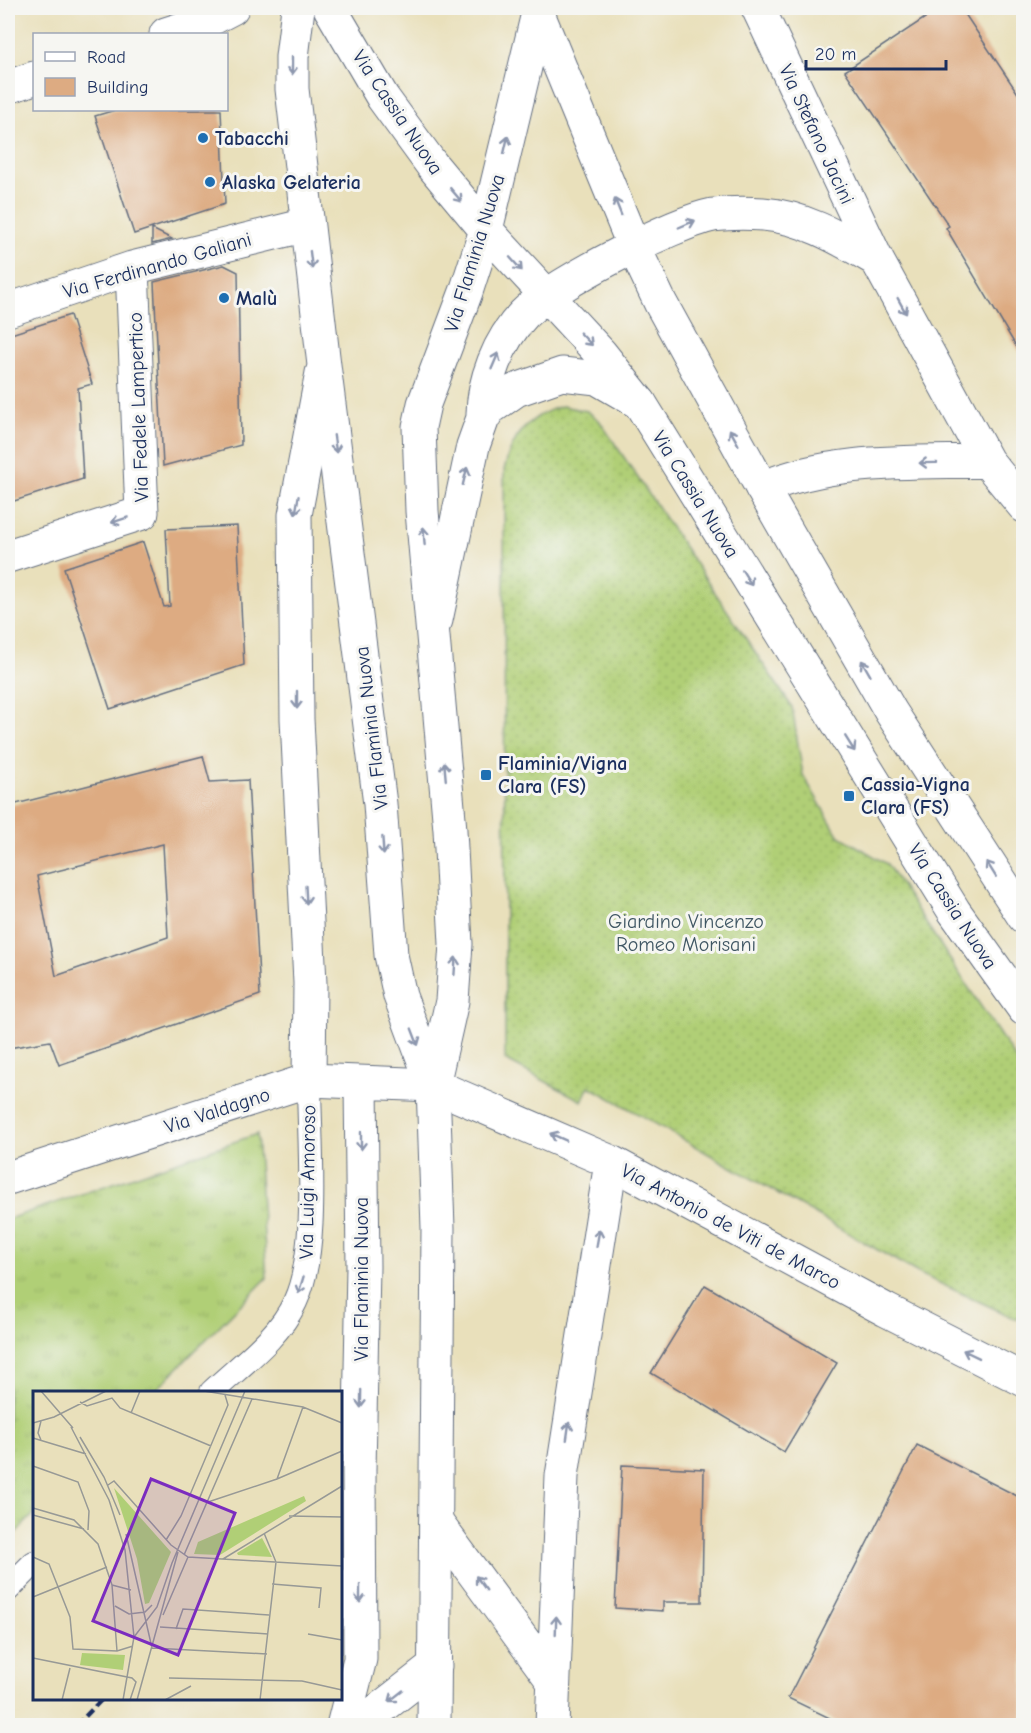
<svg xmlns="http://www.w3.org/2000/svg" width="1031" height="1733" font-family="'Comic Neue',sans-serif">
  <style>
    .grass { fill: url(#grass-tufts); stroke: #667f6a; stroke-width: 1.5 }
    .garden { fill: url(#garden-dots); stroke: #667f6a; stroke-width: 1.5 }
    .building { fill: #ddab82; fill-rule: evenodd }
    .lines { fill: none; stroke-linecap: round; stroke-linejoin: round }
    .service-casing { stroke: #636d7f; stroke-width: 26 }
    .minor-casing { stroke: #636d7f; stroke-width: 35 }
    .primary-casing { stroke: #636d7f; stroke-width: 35 }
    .service { stroke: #fff; stroke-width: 24 }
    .minor { stroke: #fff; stroke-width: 33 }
    .primary { stroke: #fff; stroke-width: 33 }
    .rail { stroke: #1b2f5e; stroke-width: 4.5; stroke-dasharray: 9 4.5; stroke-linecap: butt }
    .oneway { stroke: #8d97ae }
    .poi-dot { fill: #1f6fb2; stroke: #f6f6f2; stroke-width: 2 }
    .labels { text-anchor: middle; stroke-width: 6; stroke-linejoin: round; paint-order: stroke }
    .street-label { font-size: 20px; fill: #1b2f5e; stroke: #f6f6f2 }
    .poi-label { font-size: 20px; font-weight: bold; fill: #1b2f5e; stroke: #f6f6f2; text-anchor: start }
    .park-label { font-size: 20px; fill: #405764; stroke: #f6f6f2 }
    .inset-road { fill: none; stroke: #979996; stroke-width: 1.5 }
    .view { fill: #7b2cbf; fill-opacity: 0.15; stroke: #7b2cbf; stroke-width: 3 }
    .inset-edge { fill: none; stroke: #1b2f5e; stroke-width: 3 }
  </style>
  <defs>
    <pattern id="grass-tufts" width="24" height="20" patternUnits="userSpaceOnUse" patternTransform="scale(1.5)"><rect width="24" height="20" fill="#b0cf76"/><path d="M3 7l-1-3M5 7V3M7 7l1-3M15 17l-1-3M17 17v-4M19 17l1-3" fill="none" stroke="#97b268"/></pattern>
    <pattern id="garden-dots" width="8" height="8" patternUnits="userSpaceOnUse" patternTransform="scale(1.5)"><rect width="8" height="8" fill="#b0cf76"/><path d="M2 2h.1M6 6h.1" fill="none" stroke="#97b268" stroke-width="1.8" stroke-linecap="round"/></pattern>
  </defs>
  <rect width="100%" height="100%" fill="#f6f6f2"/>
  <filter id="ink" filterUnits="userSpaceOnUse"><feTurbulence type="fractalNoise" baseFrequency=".0167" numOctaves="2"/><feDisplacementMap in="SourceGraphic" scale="12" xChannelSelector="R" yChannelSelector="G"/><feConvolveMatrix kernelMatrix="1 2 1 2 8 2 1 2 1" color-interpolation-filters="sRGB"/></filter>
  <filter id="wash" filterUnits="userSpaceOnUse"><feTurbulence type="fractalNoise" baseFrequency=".008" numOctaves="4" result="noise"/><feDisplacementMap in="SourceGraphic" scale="24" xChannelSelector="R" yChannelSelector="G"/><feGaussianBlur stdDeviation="1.35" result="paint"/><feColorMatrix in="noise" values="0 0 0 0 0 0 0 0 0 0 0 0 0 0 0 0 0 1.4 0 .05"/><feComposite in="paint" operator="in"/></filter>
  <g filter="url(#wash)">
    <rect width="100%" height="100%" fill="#e9e0bb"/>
    <path class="grass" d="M257,1134L267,1278L154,1392H34V1514L8,1541V1219Z"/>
    <path class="garden" d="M562,406L587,411L599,420L792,707L803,775L838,835L887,864L1023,1070V1322L920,1274L589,1086L582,1101L505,1060L504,470C512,436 528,416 562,406Z"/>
    <g id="blocks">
      <path class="building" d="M940,8H961L1023,101V358L946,228L949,226L845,71Z
        M115,110H221L225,204L134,234L95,116Z
        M152,229L172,239L152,244Z
        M224,265L238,272L241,445L163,466L154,282Z
        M70,315L92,384L78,388L83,479L8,503V335Z
        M237,526L244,665L110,709L64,568L143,542L164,607L170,606L166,529Z
        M203,756L210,782L248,780L260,995L59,1065L50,1041L8,1048V806ZM163,844L168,937L56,976L37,876Z
        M705,1285L837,1363L784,1452L651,1373Z
        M917,1445L1023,1499V1725H844L788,1698Z
        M622,1465L704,1469L702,1602H663V1611L615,1608Z"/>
    </g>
  </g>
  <g filter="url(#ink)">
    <use href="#blocks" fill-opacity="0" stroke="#636d7f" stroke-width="1.5"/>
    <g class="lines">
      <defs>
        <path id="service" d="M212,1392C239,1366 279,1338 295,1302C320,1249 309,1141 309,1080
          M8,1589L34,1563"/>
        <path id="minor" d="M758,8L877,260L987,461L1024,506
          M166,34L209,20L232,8
          M8,87L34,78
          M8,310L132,268L307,225
          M483,418C482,382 499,340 524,314C552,285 673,223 713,215C729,213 747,213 763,214C805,217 842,240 877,260
          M762,488C833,458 911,463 987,461
          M8,556L142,513L132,268
          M436,620L473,446L483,418L489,409L516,390L562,374L597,378L640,403
          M309,1080L310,983L297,719L295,515L322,373
          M8,1178L309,1080L433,1085L611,1162L886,1310L1024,1380
          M436,1522L553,1681
          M343,1726L360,1659L359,1470L363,1267L361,1083
          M358,1726L435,1666
          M552,1726L562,1476L611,1162"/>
        <path id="primary" d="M298,8L292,57V89L324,365L380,804L391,955L400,996L433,1085
          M330,8L383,98L432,165L486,230L601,354L640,403L954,911L1024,1009
          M536,9L634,247L660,302L762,488L891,712L1024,917
          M434,1726L438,1228L433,1085L452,1001L456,944L450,830L422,511L419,427L424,404L466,292L486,230L538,13"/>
      </defs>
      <use href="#service" class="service-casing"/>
      <use href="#minor" class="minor-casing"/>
      <use href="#primary" class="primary-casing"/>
      <use href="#service" class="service"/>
      <use href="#minor" class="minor"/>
      <use href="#primary" class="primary"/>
      <path class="rail" d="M76,1726L103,1698"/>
    </g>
    <defs><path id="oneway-shaft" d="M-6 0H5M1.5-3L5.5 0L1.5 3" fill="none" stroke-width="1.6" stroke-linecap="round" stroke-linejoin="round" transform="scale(1.5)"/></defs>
    <g class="oneway">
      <use href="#oneway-shaft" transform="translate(292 66) rotate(90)"/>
      <use href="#oneway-shaft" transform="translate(506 145) rotate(-77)"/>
      <use href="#oneway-shaft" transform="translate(456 195) rotate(50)"/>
      <use href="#oneway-shaft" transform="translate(618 207) rotate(-112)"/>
      <use href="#oneway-shaft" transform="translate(687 224) rotate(-23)"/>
      <use href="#oneway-shaft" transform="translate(311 260) rotate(83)"/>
      <use href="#oneway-shaft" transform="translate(516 264) rotate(48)"/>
      <use href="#oneway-shaft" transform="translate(902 306) rotate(61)"/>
      <use href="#oneway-shaft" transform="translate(586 339) rotate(46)"/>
      <use href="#oneway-shaft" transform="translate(495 361) rotate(-67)"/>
      <use href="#oneway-shaft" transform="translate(734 437) rotate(-119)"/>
      <use href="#oneway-shaft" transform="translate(335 444) rotate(82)"/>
      <use href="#oneway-shaft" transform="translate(928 463) rotate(179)"/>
      <use href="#oneway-shaft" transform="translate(465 476) rotate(-76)"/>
      <use href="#oneway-shaft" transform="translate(297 505) rotate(100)"/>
      <use href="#oneway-shaft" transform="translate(120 520) rotate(162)"/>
      <use href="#oneway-shaft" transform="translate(424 536) rotate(-94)"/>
      <use href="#oneway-shaft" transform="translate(747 578) rotate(58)"/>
      <use href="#oneway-shaft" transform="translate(866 668) rotate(-120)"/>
      <use href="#oneway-shaft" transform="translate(297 700) rotate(90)"/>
      <use href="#oneway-shaft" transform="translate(850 744) rotate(58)"/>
      <use href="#oneway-shaft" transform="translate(445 771) rotate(-95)"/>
      <use href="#oneway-shaft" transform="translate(383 846) rotate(86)"/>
      <use href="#oneway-shaft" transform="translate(991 869) rotate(-122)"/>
      <use href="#oneway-shaft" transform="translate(306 895) rotate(87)"/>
      <use href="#oneway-shaft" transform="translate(455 966) rotate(-86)"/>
      <use href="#oneway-shaft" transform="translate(415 1037) rotate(69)"/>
      <use href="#oneway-shaft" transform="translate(558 1137) rotate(-156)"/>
      <use href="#oneway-shaft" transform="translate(361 1141) rotate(90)"/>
      <use href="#oneway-shaft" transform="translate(598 1238) rotate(-80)"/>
      <use href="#oneway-shaft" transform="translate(301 1285) rotate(107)"/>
      <use href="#oneway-shaft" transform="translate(971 1354) rotate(-154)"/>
      <use href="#oneway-shaft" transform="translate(361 1399) rotate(91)"/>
      <use href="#oneway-shaft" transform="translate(568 1431) rotate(-82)"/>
      <use href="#oneway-shaft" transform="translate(481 1583) rotate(-126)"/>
      <use href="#oneway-shaft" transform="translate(360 1594) rotate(90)"/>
      <use href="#oneway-shaft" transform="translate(556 1625) rotate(-88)"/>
      <use href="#oneway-shaft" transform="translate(396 1696) rotate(142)"/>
    </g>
  </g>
  <g class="poi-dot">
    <circle cx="203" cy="138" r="6"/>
    <circle cx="210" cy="182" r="6"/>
    <circle cx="224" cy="298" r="6"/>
    <rect x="480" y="769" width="12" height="12" rx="3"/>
    <rect x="843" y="790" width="12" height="12" rx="3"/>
  </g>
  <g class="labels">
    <g class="street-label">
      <text transform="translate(398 112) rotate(56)" y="7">Via Cassia Nuova</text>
      <text transform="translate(817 134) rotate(65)" y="7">Via Stefano Jacini</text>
      <text transform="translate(474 253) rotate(-73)" y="7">Via Flaminia Nuova</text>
      <text transform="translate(157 265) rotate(-16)" y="7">Via Ferdinando Galiani</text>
      <text transform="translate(138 407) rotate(-92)" y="7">Via Fedele Lampertico</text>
      <text transform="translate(696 494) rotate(58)" y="7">Via Cassia Nuova</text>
      <text transform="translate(371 728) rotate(-97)" y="7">Via Flaminia Nuova</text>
      <text transform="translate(953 906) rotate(57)" y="7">Via Cassia Nuova</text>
      <text transform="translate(217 1110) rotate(-18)" y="7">Via Valdagno</text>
      <text transform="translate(307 1182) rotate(-89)" y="7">Via Luigi Amoroso</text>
      <text transform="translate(731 1226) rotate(28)" y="7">Via Antonio de Viti de Marco</text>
      <text transform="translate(361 1279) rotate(-90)" y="7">Via Flaminia Nuova</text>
    </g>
    <g class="poi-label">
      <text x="215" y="145">Tabacchi</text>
      <text x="222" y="189">Alaska Gelateria</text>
      <text x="236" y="305">Malù</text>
      <text x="498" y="770">Flaminia/Vigna<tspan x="498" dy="23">Clara (FS)</tspan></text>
      <text x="861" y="791">Cassia-Vigna<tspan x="861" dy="23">Clara (FS)</tspan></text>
    </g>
    <g class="park-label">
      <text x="686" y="928">Giardino Vincenzo<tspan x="686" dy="23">Romeo Morisani</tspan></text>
    </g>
  </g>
  <g transform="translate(33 1391)">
    <rect width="309" height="309" fill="#e9e0bb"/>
    <path d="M271,105L273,110L187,164L161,163L165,151ZM229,147L239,166L205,164L204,162ZM49,262L92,264L90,279L47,274Z" fill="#b0cf76"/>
    <path d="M81,97L138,161L116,212L112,213L104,168Z" fill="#b0cf76"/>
    <path class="inset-road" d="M8,0L40,37M171,0L270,16L309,32M47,11L54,15L79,7L87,17L178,55M98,22L107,0M0,32L21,26L73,0M38,36L76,109L92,159L101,246L90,309M47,46L71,86L87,124M0,47L53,63M8,49L5,42L8,30M0,75L45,91L56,120L55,139M244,88L270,16M75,94L81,90L138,154L155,166L309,175M175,111L244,88L309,60M0,117L41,129L65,153L79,194L84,260M0,124L51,138M256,125L309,126M93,143L119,257M133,149L148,125L195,14L192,4M151,164L219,8M0,166L16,173L37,226L40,258L84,260L100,255M190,168L309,95M239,193L288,197L286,217M79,194L98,199M0,206L74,176M82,215L96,223L112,221L119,214M130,224L155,166M127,236L235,243M143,238L150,218L236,224M275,243L309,249M101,246L124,216L139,172L212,0M119,257L234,263M0,267L99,287L103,291L97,309M136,287L269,290L309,299M29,309L37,277M104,309L145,161M132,309L158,295M227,309L243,171L231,142"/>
    <path class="view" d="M118,88L202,122L145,264L60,230Z"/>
    <rect width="309" height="309" class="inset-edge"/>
  </g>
  <rect width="1031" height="1733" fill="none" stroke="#f6f6f2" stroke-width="30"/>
  <rect x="33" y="33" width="195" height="78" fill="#f6f6f2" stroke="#9ea6b7" stroke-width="1.5"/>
  <rect x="45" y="52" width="30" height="9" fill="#ffffff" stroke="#9ea6b7" stroke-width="1.5"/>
  <text x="87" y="63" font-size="18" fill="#1b2f5e">Road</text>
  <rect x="45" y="78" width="30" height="18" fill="#ddab82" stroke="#9ea6b7" stroke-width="1.5"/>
  <text x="87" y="93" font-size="18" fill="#1b2f5e">Building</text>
  <path d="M806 60v9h140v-9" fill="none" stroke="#1b2f5e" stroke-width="3"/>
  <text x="815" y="60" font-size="18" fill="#1b2f5e" stroke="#f6f6f2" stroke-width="4.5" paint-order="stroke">20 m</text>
</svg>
